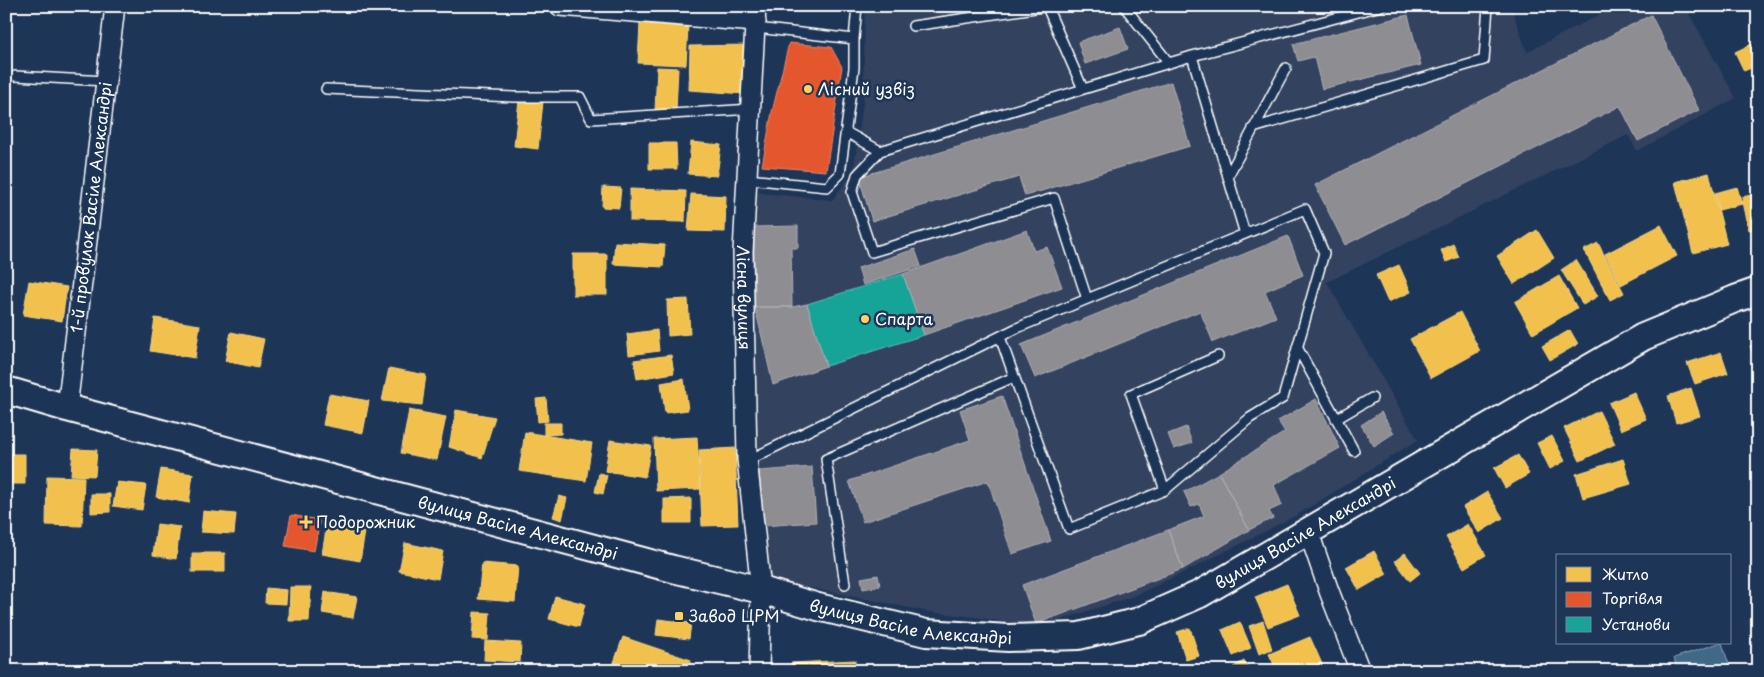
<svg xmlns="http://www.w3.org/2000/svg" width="1764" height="677" font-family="'Playpen Sans',sans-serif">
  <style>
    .built { fill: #32425f }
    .water { fill: #3f6887; stroke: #8ca4b7 }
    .homes { fill: #f2c14e; stroke: #f6d483 }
    .shops { fill: #e4572e; stroke: #ec896d }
    .public { fill: #17a398; stroke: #5dbfb7 }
    .industry { fill: #8d8d92; stroke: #afafb3 }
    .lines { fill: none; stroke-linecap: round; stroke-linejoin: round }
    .lane-casing { stroke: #fff; stroke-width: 12 }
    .street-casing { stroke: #fff; stroke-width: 22 }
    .secondary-casing { stroke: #fff; stroke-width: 30 }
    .lane { stroke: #1d3557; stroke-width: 9 }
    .street { stroke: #1d3557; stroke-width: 19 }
    .secondary { stroke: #1d3557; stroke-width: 26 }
    .poi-dot { fill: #ffd166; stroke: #1d3557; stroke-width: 2 }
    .labels { text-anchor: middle; stroke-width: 5; stroke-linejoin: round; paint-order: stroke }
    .poi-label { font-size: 16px; fill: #fff; stroke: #1d3557; text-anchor: start }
    .street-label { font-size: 16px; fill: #fff; stroke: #1d3557 }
  </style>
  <rect width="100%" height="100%" fill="#1d3557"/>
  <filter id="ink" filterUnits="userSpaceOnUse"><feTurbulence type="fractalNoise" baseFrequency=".02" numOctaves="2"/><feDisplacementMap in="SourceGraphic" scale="10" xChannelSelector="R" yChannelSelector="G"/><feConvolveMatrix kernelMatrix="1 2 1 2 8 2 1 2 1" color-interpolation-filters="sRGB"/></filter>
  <g filter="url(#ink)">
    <path class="built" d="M865,6H1511L1527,52L1616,6H1685L1736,98L1637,151L1628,135L1327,282L1418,440L1297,515L1193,568L1134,596L1048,624L1035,627L974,617L930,612L762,578L753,458L752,192L832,200L853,173L863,104Z"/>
    <path class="water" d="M1719,643H1722L1731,671H1678L1674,658Z"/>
    <path class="homes" d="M640,23L688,25L686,65L638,63Z
      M1752,44L1758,58V65L1744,71L1735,52Z
      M748,45L745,94L689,90L690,46Z
      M657,67L678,68L676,111H655Z
      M519,100L543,102L538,149L514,146Z
      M691,142L721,145L717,176L688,174Z
      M649,143H676L677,169H649Z
      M1709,173L1727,244L1693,253L1675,182Z
      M603,187L621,188L619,208L602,207Z
      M1737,187L1742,204L1719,210L1715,193Z
      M630,189L686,191L685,222L630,221Z
      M691,194L726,196L725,232L688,231Z
      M1756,194L1758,229L1749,230L1742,197Z
      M1661,225L1677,256L1621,285L1605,254Z
      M1537,230L1554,258L1514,284L1497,256Z
      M615,242L665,245L663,267L613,264Z
      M1758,242V263L1752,244Z
      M1598,243L1624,293L1610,300L1584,250Z
      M1453,244L1459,257L1446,262L1441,250Z
      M573,254H607V295H573Z
      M1576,260L1598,296L1583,305L1561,270Z
      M1399,265L1411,292L1388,302L1376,275Z
      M1559,276L1577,308L1533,334L1515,302Z
      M29,281L67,287L62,321L23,315Z
      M688,299L690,334L668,336L667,300Z
      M1460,312L1480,351L1431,378L1410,339Z
      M155,318L200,325L195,358L150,351Z
      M657,330L659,351L629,355L627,334Z
      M1570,330L1578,344L1550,360L1542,346Z
      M231,332L264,339L258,368L225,361Z
      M1758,343V366H1757L1750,346Z
      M1721,352L1728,373L1695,384L1687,363Z
      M671,355L674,373L637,379L634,360Z
      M389,368L426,375L422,405L382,401Z
      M684,379L688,410L665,413L661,383Z
      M1691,388L1700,416L1676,423L1668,396Z
      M1634,392L1646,419L1621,430L1609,403Z
      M329,394L369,401L363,433L323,425Z
      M546,398L548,421L538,422L536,399Z
      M409,410L446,417L437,460L401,453Z
      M456,410L495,417L482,458L449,447Z
      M1599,411L1615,444L1580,461L1564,428Z
      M544,423H561V434L544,435Z
      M525,432L592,443L586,481L519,471Z
      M1552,436L1565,461L1550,469L1537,443Z
      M697,437L700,489L656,491L654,439Z
      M610,440L651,446L645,477L605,471Z
      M735,448L738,525L702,526L699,450Z
      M73,449L97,450L95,476L71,475Z
      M6,454H25V484H6Z
      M1518,455L1529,474L1505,488L1494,468Z
      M1623,459L1631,484L1583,498L1576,474Z
      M161,469L193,474L189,503L156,497Z
      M599,473L607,475L603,494L595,492Z
      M47,476L84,477L82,526L46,525Z
      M117,482L146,485L142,510L113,506Z
      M1487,492L1503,518L1479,533L1463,507Z
      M91,494H110V512L91,513Z
      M559,496L567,498L562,520L553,517Z
      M691,498V523H664V499Z
      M203,511L236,514L234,534L201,532Z
      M157,524L180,527L176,559L153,555Z
      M327,524L365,532L360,561L322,554Z
      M1468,524L1486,555L1464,568L1446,537Z
      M405,543L443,551L438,579L399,571Z
      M1374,551L1387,574L1359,590L1346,567Z
      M192,553H225V572H192Z
      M1405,553L1420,573L1410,581L1395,561Z
      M482,563L518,566L515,602L478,599Z
      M1287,584L1300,615L1268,627L1255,597Z
      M290,587H311L309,621H289Z
      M266,588L287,590L286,604L265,603Z
      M325,592L357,597L353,618L322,613Z
      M555,596L585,604L579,627L549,619Z
      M474,612L490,613L488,640L472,639Z
      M658,619L691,623L689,639L656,635Z
      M1263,621L1272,649L1259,654L1249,626Z
      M1240,622L1251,648L1233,656L1222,630Z
      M1190,628L1199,656L1186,660L1177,632Z
      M623,637L691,660L687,671H611Z
      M1310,637L1322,664L1307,671H1277L1269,654Z
      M485,641L521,643L520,662L484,660Z
      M855,660V671H792L791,663Z
      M1244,661L1250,671H1235L1233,667Z"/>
    <path class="shops" d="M789,43L831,47L842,67L826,171L762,166L772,112Z
      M291,515L320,520L314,551L285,546Z"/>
    <path class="public" d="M903,274L924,335L826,366L807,304Z"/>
    <path class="industry" d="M1408,15L1421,65L1322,89L1314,57L1298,61L1293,44Z
      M1651,15L1699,110L1638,141L1620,106L1345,245L1315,185Z
      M1120,27L1128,49L1085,64L1078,42Z
      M1171,82L1190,146L1025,196L1019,177L872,221L859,177Z
      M798,226V248H791L792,307H755L754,227Z
      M1027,230L1034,251L1047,247L1062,287L924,335L903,274Z
      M1288,236L1303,275L1265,291L1276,317L1213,342L1200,311L1035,378L1021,345Z
      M915,249L921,266L863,285L858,268Z
      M807,304L826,366L773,385L755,307H792Z
      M1002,396L1051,541L1012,554L988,481L863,522L849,481L970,440L960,410Z
      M1316,399L1340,448L1274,485L1282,505L1269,511L1273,518L1249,530L1219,473L1285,432L1278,421Z
      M1381,412L1394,433L1374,446L1361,425Z
      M1186,427L1192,443L1174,449L1168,434Z
      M812,467L816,522L763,526L759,471Z
      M1219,473L1249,530L1183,569L1168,530L1204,516L1199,504L1191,507L1184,492Z
      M1168,530L1183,569L1036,624L1022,585Z
      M878,575L880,586L863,589L861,578Z"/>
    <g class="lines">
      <defs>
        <path id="lane" d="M1124,6L1169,63
          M1047,7L1083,89
          M913,26L1049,6
          M854,39L857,6
          M1192,56L1381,6
          M15,76L106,81
          M326,89L514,97H580L591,119L752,109
          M1253,128L1484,60L1488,6
          M846,132L880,151L1192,56L1245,234
          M880,151L857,175L852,192L872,252L1054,198L1087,299
          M1228,176L1286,68
          M748,179L827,187L840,174L854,68V39L756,28
          M1000,337L1069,529L1165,490
          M1297,347L1354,451
          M1336,419L1372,398
          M747,459L753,458L1017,328L1305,209L1324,253L1283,398L1250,418L1165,490L1131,394L1218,356
          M845,584L826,459L1014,377"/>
        <g id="street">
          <path d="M560,6L756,22"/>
          <path id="s1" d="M756,6L743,252L747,459L761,590L759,671"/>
          <path id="s2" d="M67,408L115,6"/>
          <path d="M1308,530L1329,591L1360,671"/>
        </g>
        <g id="secondary">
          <path id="s3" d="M6,390L67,408L673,569L761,590L818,607L926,633L1008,638L1079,636L1139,621L1200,594L1643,337L1735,299L1758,291"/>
        </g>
      </defs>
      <use href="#lane" class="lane-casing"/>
      <use href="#street" class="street-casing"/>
      <use href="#secondary" class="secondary-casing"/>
      <use href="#lane" class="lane"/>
      <use href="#street" class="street"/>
      <use href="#secondary" class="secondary"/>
    </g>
  </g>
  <g class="poi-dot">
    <circle cx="808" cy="89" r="5"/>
    <circle cx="865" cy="319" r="5"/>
    <path d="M303.5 514.5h5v5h5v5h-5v5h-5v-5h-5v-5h5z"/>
    <rect x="674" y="611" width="10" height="10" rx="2.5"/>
  </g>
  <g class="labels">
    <g class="poi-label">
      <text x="818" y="95">Лісний узвіз</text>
      <text x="875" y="325">Спарта</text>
      <text x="316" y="528">Подорожник</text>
      <text x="689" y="622">Завод ЦРМ</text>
    </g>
    <g class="street-label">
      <text dy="6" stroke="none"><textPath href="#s2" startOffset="202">1-й провулок Васіле Александрі</textPath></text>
      <text dy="6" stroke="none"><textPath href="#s1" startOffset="292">Лісна вулиця</textPath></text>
      <text dy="6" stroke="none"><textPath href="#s3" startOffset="530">вулиця Васіле Александрі</textPath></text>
      <text dy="6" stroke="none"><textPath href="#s3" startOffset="1355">вулиця Васіле Александрі</textPath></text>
      <text dy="6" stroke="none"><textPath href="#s3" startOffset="935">вулиця Васіле Александрі</textPath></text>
    </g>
  </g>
  <rect width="1764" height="677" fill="none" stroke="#1d3557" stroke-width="25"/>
  <rect x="12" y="12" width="1739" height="652" fill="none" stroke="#fff" stroke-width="2" filter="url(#ink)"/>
  <rect x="1556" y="554" width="175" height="90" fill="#1d3557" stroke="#77869a"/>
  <rect x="1566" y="567" width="25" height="15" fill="#f2c14e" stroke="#77869a"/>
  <text x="1602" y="580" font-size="15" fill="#ffffff">Житло</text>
  <rect x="1566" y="592" width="25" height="15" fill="#e4572e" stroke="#77869a"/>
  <text x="1602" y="604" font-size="15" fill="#ffffff">Торгівля</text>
  <rect x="1566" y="617" width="25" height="15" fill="#17a398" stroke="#77869a"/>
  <text x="1602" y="630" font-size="15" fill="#ffffff">Установи</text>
</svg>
